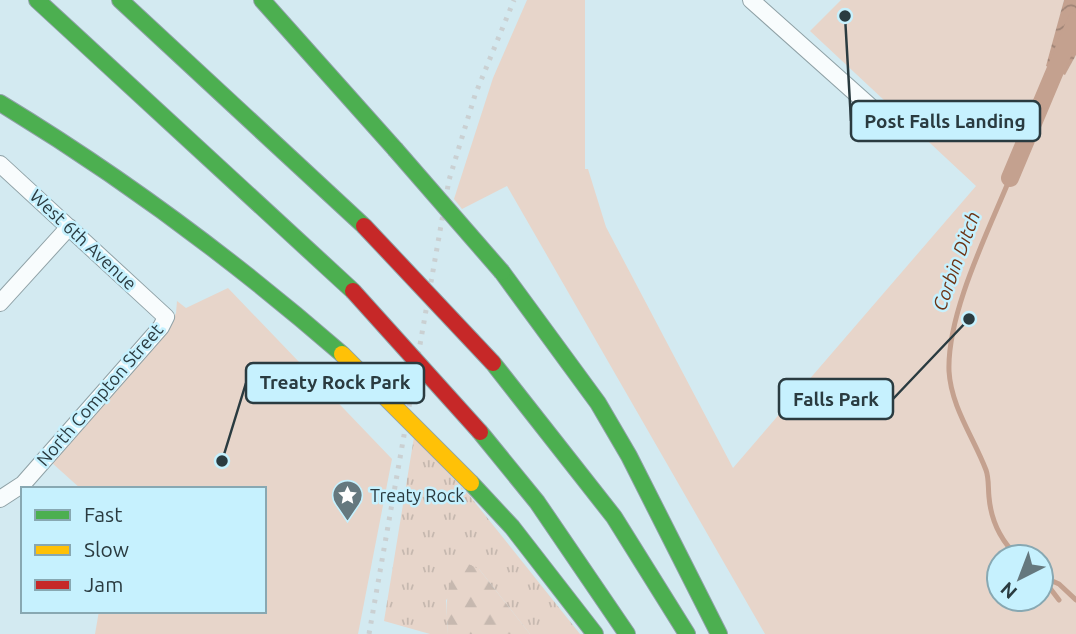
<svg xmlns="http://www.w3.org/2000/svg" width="1076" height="634" font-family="Ubuntu,sans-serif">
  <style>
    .grass { fill: url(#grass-tufts) }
    .forest { fill: url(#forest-firs) }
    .park { fill: #e7d5ca; fill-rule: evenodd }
    .water { fill: url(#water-waves) }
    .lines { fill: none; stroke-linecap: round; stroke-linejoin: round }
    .stream { stroke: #c4a18f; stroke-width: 5 }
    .canal { stroke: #c4a18f; stroke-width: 18 }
    .street-casing { stroke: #8fa1a6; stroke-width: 18 }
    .fast-casing { stroke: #8fa1a6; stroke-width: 18 }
    .street { stroke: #f8fcfd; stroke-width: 16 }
    .fast { stroke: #4caf50; stroke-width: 16 }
    .rail { stroke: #cad0d2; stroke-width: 5; stroke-dasharray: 3.5 7; stroke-linecap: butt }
    .fast-bridge-casing { stroke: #8fa1a6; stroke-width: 18; stroke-linecap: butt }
    .slow-bridge-casing { stroke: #8fa1a6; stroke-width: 18; stroke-linecap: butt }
    .jam-bridge-casing { stroke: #8fa1a6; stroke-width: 18; stroke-linecap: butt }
    .fast-bridge { stroke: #4caf50; stroke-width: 16 }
    .slow-bridge { stroke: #ffc107; stroke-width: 16 }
    .jam-bridge { stroke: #c62828; stroke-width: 16 }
    .labels { text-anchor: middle; stroke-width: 5; stroke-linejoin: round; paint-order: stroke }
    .street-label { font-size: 18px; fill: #2a3b40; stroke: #c6f1fe }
    .poi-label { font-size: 18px; fill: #2a3b40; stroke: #c6f1fe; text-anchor: start }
    .water-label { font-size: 19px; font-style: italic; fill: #6d3415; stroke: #c6f1fe }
    .leader { fill: none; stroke: #2a3b40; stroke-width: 2.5 }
    .callout-dot { fill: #2a3b40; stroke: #c6f1fe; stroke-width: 2.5 }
    .callout { fill: #c6f1fe; stroke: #2a3b40; stroke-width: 2.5 }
    .callout-label { font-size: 19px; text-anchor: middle; font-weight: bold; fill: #2a3b40 }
  </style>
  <defs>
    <pattern id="grass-tufts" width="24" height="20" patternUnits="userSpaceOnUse" patternTransform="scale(1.75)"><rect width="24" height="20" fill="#e7d5ca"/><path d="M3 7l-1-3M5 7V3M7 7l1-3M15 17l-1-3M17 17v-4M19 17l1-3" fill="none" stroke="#c6b8af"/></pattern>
    <pattern id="forest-firs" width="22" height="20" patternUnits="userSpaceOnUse" patternTransform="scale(1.75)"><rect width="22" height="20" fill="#e7d5ca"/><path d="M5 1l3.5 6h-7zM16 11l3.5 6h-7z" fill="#c6b8af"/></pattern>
    <pattern id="water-waves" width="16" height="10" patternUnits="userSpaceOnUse" patternTransform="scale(1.75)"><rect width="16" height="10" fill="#c4a18f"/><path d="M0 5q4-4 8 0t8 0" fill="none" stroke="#9f8476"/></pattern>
  </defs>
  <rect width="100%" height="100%" fill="#d3eaf1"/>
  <path class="grass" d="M414,437L469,495L580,634H530L479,569L446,600L448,634H430L384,621Z"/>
  <path class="forest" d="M462,561L479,569L530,634H448C446,606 444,585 462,561Z"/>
  <path class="park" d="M527,0H585V169H588L606,227L733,468L976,186L810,31L841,0H1064L1047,66L1065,74L1076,55V634H765L507,186L462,209L454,199L493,78ZM999,557H1041V599H999Z
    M228,288L392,459L358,634H95L99,611H264V489H81L51,462L166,332L176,313L177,301L186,308Z"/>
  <path class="water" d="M1064,0H1076V55L1065,75L1046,66Z"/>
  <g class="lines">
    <path class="stream" d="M1010,178C988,232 947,313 949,371C951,407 974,438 986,470C989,478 988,488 989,497C991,521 1000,540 1018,557
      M1041,576L1059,584L1076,600
      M1043,579L1059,600"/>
    <path class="canal" d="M1010,178L1076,21"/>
    <defs>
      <path id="street" d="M751,0L881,116
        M0,164L166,317L161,327L23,484L0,499
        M0,303L69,227"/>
      <path id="fast" d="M37,0L353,291
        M120,0L364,226
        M262,0L395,149
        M0,103C122,177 235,261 342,354
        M502,272L598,403L629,456L719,634
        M493,363L614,517L687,634
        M480,432L537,502L627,634
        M471,483L512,527L595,634"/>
    </defs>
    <use href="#street" class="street-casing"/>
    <use href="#fast" class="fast-casing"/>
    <use href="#street" class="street"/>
    <use href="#fast" class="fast"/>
    <path class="rail" d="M369,634L449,180L475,95L514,0"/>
    <defs>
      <path id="fast-bridge" d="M395,149L502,272"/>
      <path id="slow-bridge" d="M342,354L471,483"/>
      <path id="jam-bridge" d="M364,226L493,363
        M353,291L480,432"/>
    </defs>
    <use href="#fast-bridge" class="fast-bridge-casing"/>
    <use href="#slow-bridge" class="slow-bridge-casing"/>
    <use href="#jam-bridge" class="jam-bridge-casing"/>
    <use href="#fast-bridge" class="fast-bridge"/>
    <use href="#slow-bridge" class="slow-bridge"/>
    <use href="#jam-bridge" class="jam-bridge"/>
  </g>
  <defs>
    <symbol id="sight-pin" viewBox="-11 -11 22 30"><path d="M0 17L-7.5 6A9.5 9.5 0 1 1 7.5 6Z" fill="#65787e" stroke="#c6f1fe"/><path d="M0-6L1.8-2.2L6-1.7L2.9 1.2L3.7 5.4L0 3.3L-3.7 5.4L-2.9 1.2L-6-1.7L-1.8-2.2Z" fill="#fff"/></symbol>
  </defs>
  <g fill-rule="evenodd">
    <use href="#sight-pin" x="330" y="478" width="35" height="47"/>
  </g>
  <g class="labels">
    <g class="street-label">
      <text transform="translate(83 240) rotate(43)" y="6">West 6th Avenue</text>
      <text transform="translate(100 395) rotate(-49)" y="6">North Compton Street</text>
    </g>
    <g class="poi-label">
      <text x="370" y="502">Treaty Rock</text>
    </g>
    <g class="water-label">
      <text transform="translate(956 261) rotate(-70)" y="7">Corbin Ditch</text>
    </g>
  </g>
  <path class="leader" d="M845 16L851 121M222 461L246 383M969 319L893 399"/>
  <g class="callout-dot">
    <circle cx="845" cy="16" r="7"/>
    <circle cx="222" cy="461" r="7"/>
    <circle cx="969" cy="319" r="7"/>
  </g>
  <g class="callout">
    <rect x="851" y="101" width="189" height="40" rx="7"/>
    <rect x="246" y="363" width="178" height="40" rx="7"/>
    <rect x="779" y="379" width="114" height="40" rx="7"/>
  </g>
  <g class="callout-label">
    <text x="945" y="128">Post Falls Landing</text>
    <text x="335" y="389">Treaty Rock Park</text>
    <text x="836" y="406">Falls Park</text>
  </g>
  <rect x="21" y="487" width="245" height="126" fill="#c6f1fe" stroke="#88a8b2" stroke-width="2"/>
  <rect x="35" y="510" width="35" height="10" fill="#4caf50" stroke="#88a8b2" stroke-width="2"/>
  <text x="84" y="522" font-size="21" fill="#2a3b40">Fast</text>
  <rect x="35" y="545" width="35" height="10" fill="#ffc107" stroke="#88a8b2" stroke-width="2"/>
  <text x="84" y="557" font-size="21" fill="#2a3b40">Slow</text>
  <rect x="35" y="580" width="35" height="10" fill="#c62828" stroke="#88a8b2" stroke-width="2"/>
  <text x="84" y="592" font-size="21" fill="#2a3b40">Jam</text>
  <g transform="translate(1020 578) rotate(222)"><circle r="33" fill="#c6f1fe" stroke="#88a8b2" stroke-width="2"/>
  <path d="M0-5L12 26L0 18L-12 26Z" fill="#65787e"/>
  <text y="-10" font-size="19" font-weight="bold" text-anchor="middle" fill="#2a3b40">N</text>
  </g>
</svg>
